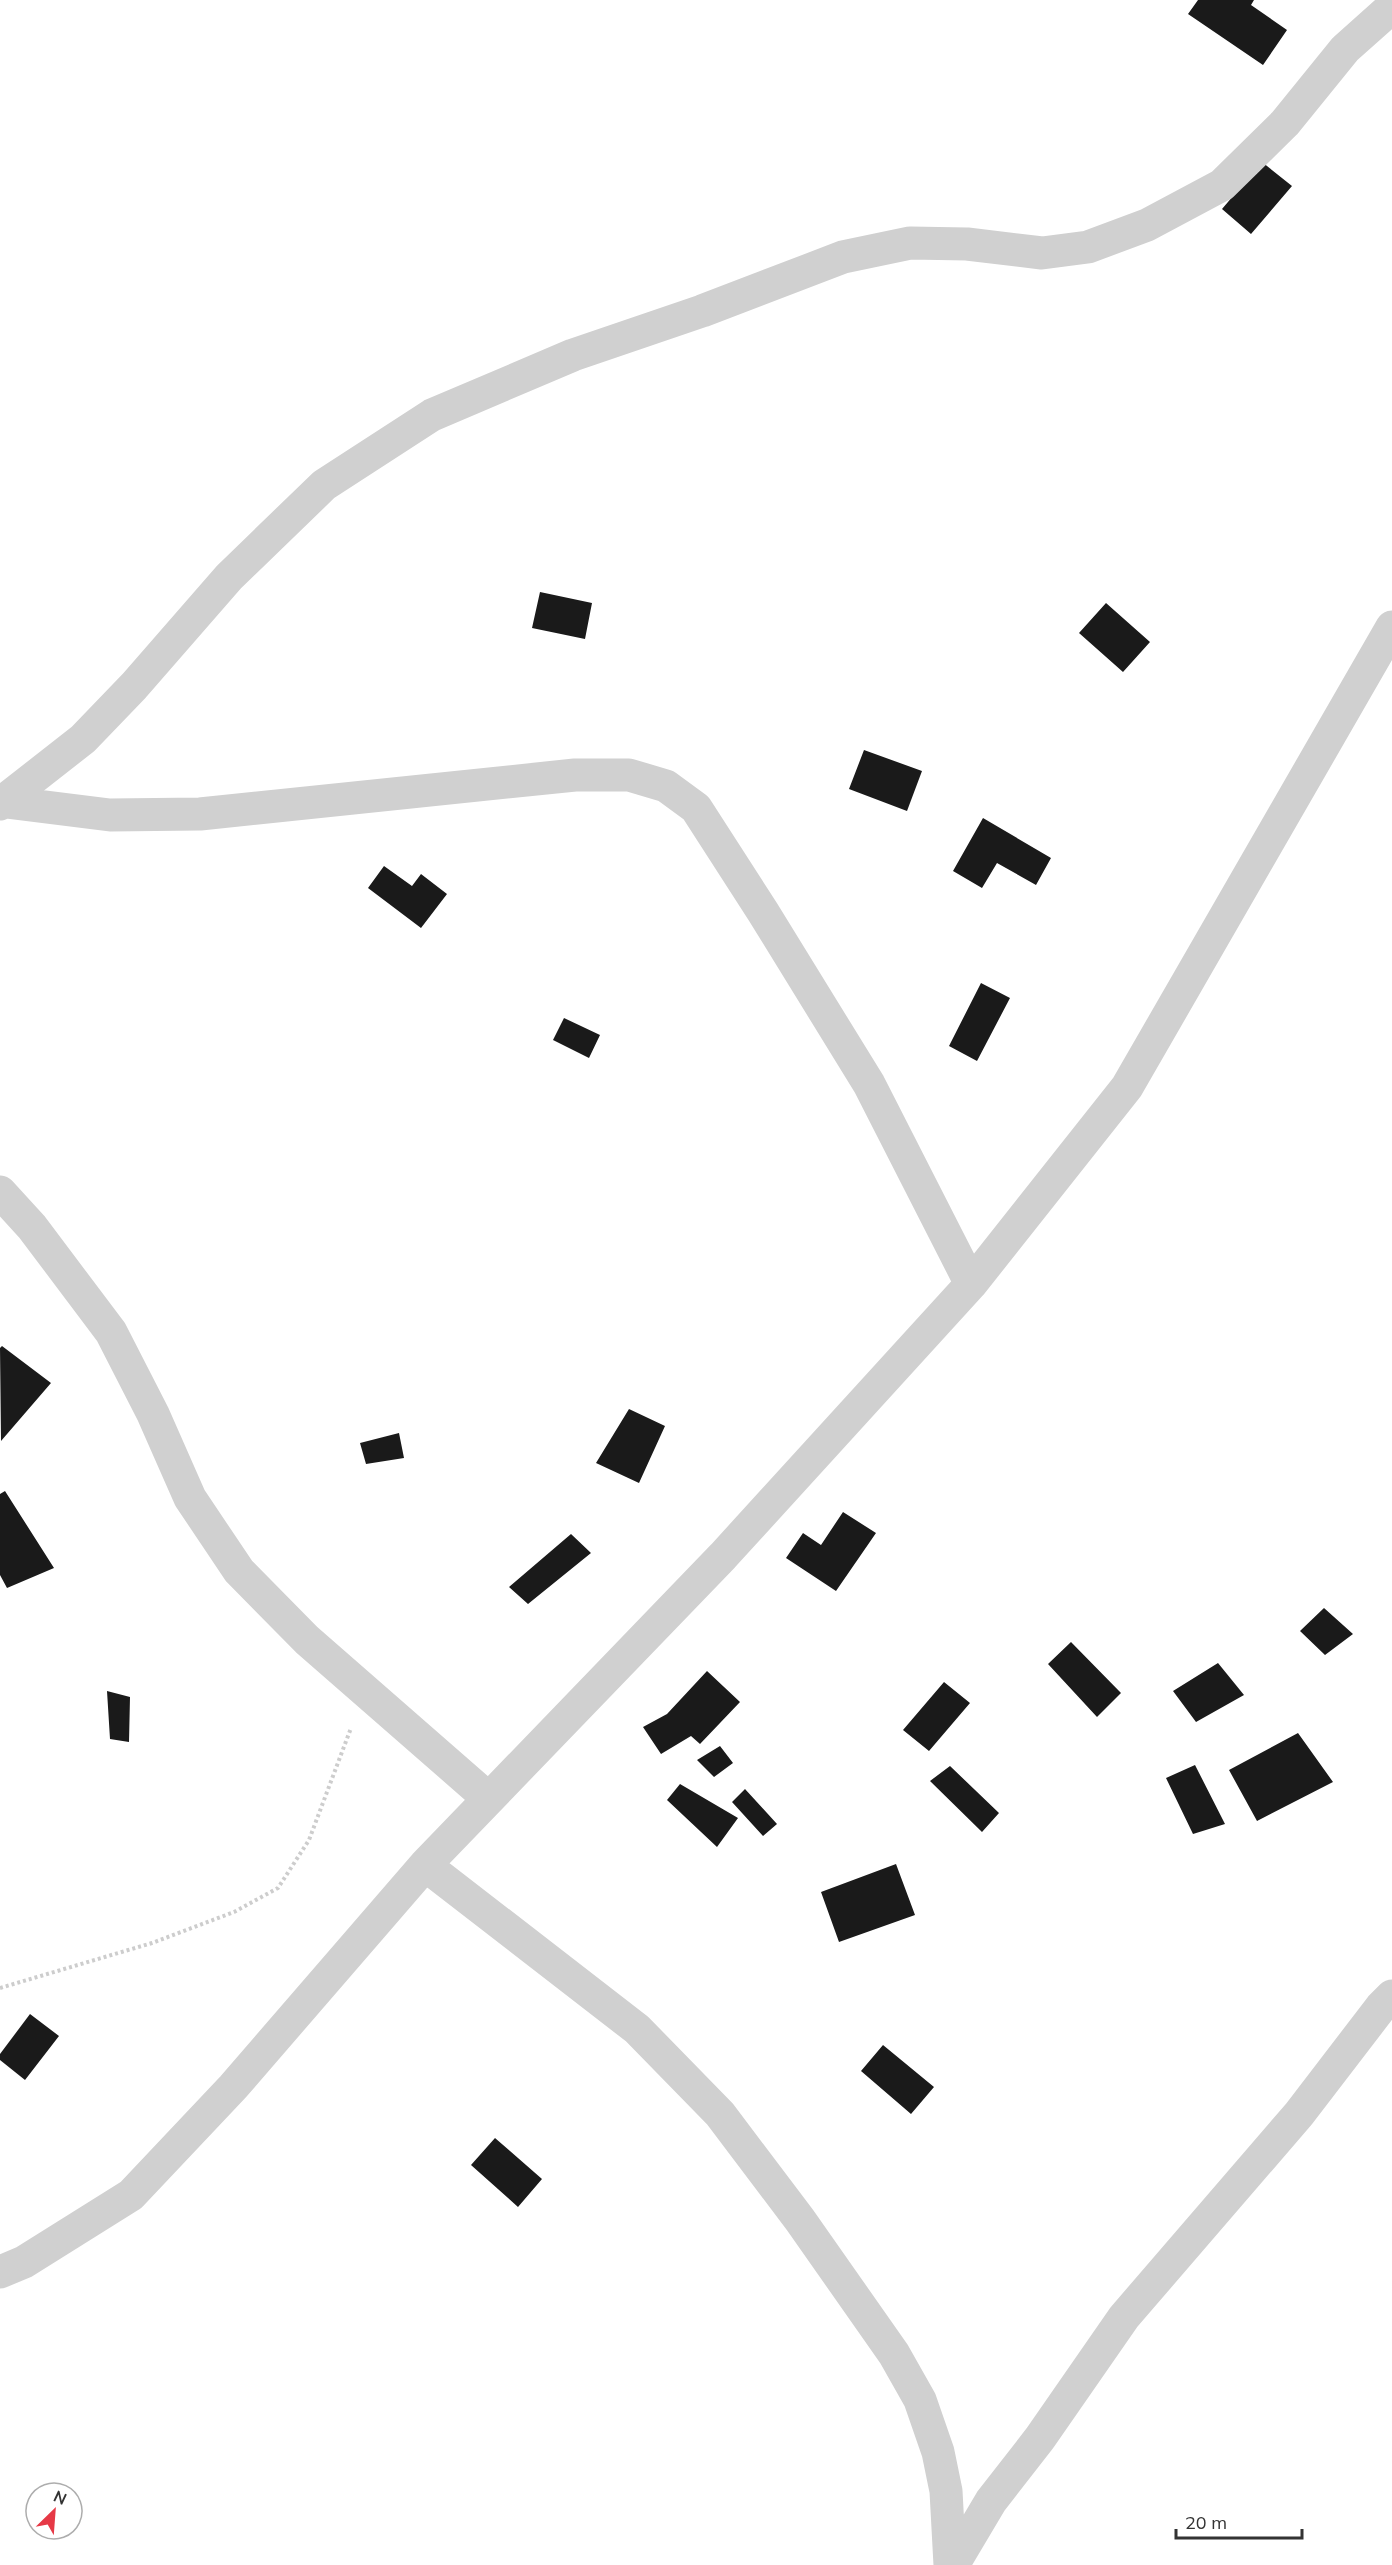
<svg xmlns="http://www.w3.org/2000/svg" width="1392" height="2565" font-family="Mulish,sans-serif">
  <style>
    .building { fill: #1a1a1a }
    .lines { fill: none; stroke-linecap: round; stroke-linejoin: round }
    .path { stroke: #cdcdcd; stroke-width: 4; stroke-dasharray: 3 3; stroke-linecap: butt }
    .street { stroke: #d0d0d0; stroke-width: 33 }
  </style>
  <rect width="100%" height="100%" fill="#fff"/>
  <path class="building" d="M1198,0H1254L1251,5L1287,30L1263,65L1188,14Z
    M1262,162L1292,186L1251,234L1222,209Z
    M540,592L592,603L585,639L532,628Z
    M1106,603L1150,642L1123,672L1079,633Z
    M864,750L922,771L907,811L849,789Z
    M983,818L1051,858L1036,885L997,863L982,888L953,871Z
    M384,866L412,886L421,874L447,894L421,928L368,888Z
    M981,983L1010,998L977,1061L949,1046Z
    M564,1018L600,1035L589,1058L553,1040Z
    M2,1346L51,1383L1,1441L0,1348Z
    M629,1409L665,1426L639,1483L596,1463Z
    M399,1433L404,1458L366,1464L360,1443Z
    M5,1491L54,1568L7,1588L0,1575V1494Z
    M843,1512L876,1533L836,1591L786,1558L803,1533L821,1545Z
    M571,1534L591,1553L528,1604L509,1587Z
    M1324,1608L1353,1634L1325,1655L1300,1631Z
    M1071,1642L1121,1693L1097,1717L1048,1664Z
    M1218,1663L1244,1695L1196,1722L1173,1691Z
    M707,1671L740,1702L700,1744L691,1736L661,1754L643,1727L667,1714Z
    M944,1682L970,1703L929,1751L903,1730Z
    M107,1691L130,1697L129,1742L110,1739Z
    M1298,1733L1333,1782L1257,1821L1229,1770Z
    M720,1746L733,1763L714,1777L697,1760Z
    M1195,1765L1225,1824L1193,1834L1166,1778Z
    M950,1766L999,1813L982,1832L930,1781Z
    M680,1784L738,1818L717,1847L667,1800Z
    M745,1789L777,1824L763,1836L732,1802Z
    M896,1864L915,1915L839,1942L821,1892Z
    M30,2014L59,2036L25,2080L0,2060V2054Z
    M883,2045L934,2087L911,2114L861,2071Z
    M495,2138L542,2179L518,2207L471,2165Z"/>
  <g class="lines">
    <path class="path" d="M0,1988L152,1943L234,1912L278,1888L309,1840L351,1728"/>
    <path class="street" d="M6,802L110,815L200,814L575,775H629L666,786L696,808L763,912L869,1084L971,1284
      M0,804L83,739L134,686L229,577L324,485L432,415L573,355L702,311L843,257L910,243L967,244L1042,253L1088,247L1147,225L1222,185L1285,123L1345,49L1392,7
      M0,1192L32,1227L111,1332L153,1414L190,1498L239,1571L307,1640L489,1799
      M425,1865L637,2029L720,2114L800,2220L894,2354L920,2400L938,2452L946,2491L950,2565
      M0,2272L24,2262L131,2195L233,2087L425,1865L723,1556L971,1284L1127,1087L1392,627
      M953,2565L991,2501L1040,2438L1124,2317L1299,2114L1381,2007L1392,1996"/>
  </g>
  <g transform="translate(54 2511) rotate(25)"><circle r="28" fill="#ffffff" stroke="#adadad" stroke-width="1.5"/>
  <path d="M0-4.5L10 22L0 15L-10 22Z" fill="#e63946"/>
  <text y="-9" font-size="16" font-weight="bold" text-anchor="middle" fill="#333333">N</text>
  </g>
  <path d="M1176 2529v9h126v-9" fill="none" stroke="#333333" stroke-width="3"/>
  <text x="1185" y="2529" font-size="18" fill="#333333" stroke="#ffffff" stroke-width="4.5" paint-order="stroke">20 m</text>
</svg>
